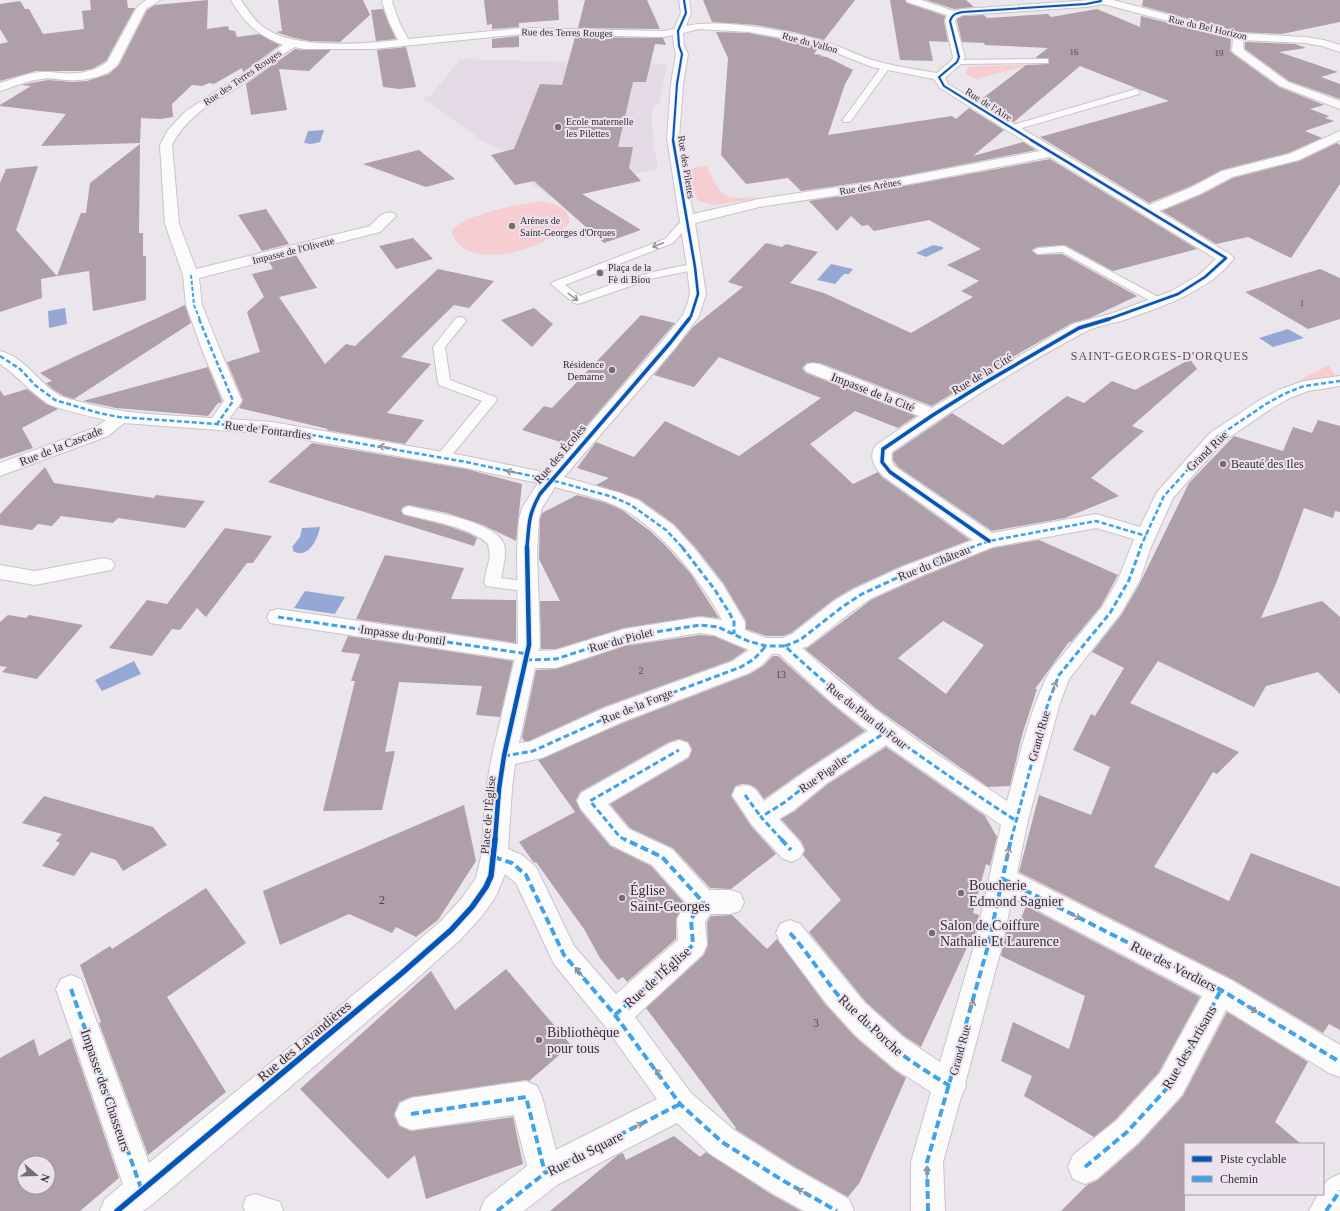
<svg xmlns="http://www.w3.org/2000/svg" width="1340" height="1211" font-family="'Times New Roman',serif">
  <style>
    .built { fill: #e4dae6 }
    .green { fill: #f6cdd0 }
    .water { fill: #95a8d5 }
    .building { fill: #ae9fa8; fill-rule: evenodd }
    .lines { fill: none; stroke-linecap: round; stroke-linejoin: round }
    .service-casing { stroke: #c8c4c9; stroke-width: 2 }
    .pedestrian-casing { stroke: #c8c4c9; stroke-width: 2 }
    .minor-casing { stroke: #c8c4c9; stroke-width: 2 }
    .service { fill: #fcfbfc; fill-rule: evenodd }
    .pedestrian { fill: #fcfbfc; fill-rule: evenodd }
    .minor { fill: #fcfbfc; fill-rule: evenodd }
    .quiet-far3 { stroke: #3ea3eb; stroke-width: 2; stroke-dasharray: 4 2; stroke-linecap: butt }
    .quiet-far2 { stroke: #3ea3eb; stroke-width: 2.5; stroke-dasharray: 5 2.5; stroke-linecap: butt }
    .quiet-far1 { stroke: #3ea3eb; stroke-width: 3; stroke-dasharray: 6 3; stroke-linecap: butt }
    .quiet { stroke: #3ea3eb; stroke-width: 4; stroke-dasharray: 8 4; stroke-linecap: butt }
    .cycleway-far4-casing { stroke: #ede3ef; stroke-width: 3.5 }
    .cycleway-far3-casing { stroke: #ede3ef; stroke-width: 4 }
    .cycleway-far2-casing { stroke: #ede3ef; stroke-width: 5.5 }
    .cycleway-far1-casing { stroke: #ede3ef; stroke-width: 7 }
    .cycleway-casing { stroke: #ede3ef; stroke-width: 8 }
    .cycleway-far4 { stroke: #0057b8; stroke-width: 2 }
    .cycleway-far3 { stroke: #0057b8; stroke-width: 2.5 }
    .cycleway-far2 { stroke: #0057b8; stroke-width: 3.5 }
    .cycleway-far1 { stroke: #0057b8; stroke-width: 4.5 }
    .cycleway { stroke: #0057b8; stroke-width: 5.5 }
    .oneway { stroke: #969496 }
    .poi-dot { fill: #726e72; stroke: #ede3ef; stroke-width: 1.5 }
    .labels { text-anchor: middle; stroke-width: 4; stroke-linejoin: round; paint-order: stroke }
    .far-number-label { font-size: 9px; fill: #504a4f }
    .far-street-label { font-size: 10px; fill: #312d31; stroke: #ede3ef }
    .far-poi-label { font-size: 10px; fill: #312d31; stroke: #ede3ef; text-anchor: start }
    .number-label { font-size: 10px; fill: #504a4f }
    .far-quarter-label { font-size: 12px; letter-spacing: 1px; fill: #58505a; stroke: #ede3ef }
    .street-label { font-size: 12px; fill: #312d31; stroke: #ede3ef }
    .poi-label { font-size: 12px; fill: #312d31; stroke: #ede3ef; text-anchor: start }
    .near-number-label { font-size: 12px; fill: #504a4f }
    .near-poi-label { font-size: 14px; fill: #312d31; stroke: #ede3ef; text-anchor: start }
    .near-street-label { font-size: 14px; fill: #312d31; stroke: #ede3ef }
  </style>
  <rect width="100%" height="100%" fill="#ebe6ec"/>
  <path class="built" d="M458,59L667,64L659,103L654,106L652,114L653,140L658,169L614,178L548,195L531,183L512,159L509,153L484,142L422,97L430,96L458,62Z"/>
  <path class="green" d="M1031,65L976,79L969,76L965,73L969,67L974,66Z
    M707,166C720,194 721,201 754,197L756,199L715,205L698,201L695,193L689,168Z
    M542,201C555,205 568,206 570,222C551,246 494,264 465,249C460,246 456,241 452,236V230C454,228 456,226 459,224C473,214 524,202 542,201Z
    M1329,365L1335,376L1296,382Z"/>
  <path class="water" d="M324,130L320,142L311,144L304,143L308,131Z
    M933,245L943,247V249L926,257L916,253Z
    M831,264L853,269L849,274H844L835,284L817,280Z
    M65,308L67,324L49,328L48,311Z
    M1288,329L1304,338L1273,347L1259,338Z
    M320,527C318,539 308,560 293,551V548L292,547L300,537L302,528Z
    M305,591L345,597L335,614L294,608Z
    M134,661L141,674L102,691L95,680Z"/>
  <path class="building" d="M90,0H127L128,8H135L106,61L92,69L81,71H36L0,81V44L8,42L0,29V4L20,1L25,9H29L43,34L84,29L82,11L91,10Z
    M208,0L207,29L228,26L229,30L235,31L237,37L259,34L280,45L243,72L242,68L214,84L209,83L202,86L192,85L172,104L173,117L160,119L141,118L140,143L41,146L66,114L0,106V105L31,86L21,85L26,84L48,80L72,82L87,81L109,74L119,65L147,10L155,5Z
    M278,0H363L370,15L340,42L309,41L291,37L276,32L282,31Z
    M484,0H558L559,20L519,23V27L492,29V24L487,25Z
    M585,0H647L660,29L578,28Z
    M703,0H855L824,40L794,32L756,25L712,22Z
    M890,0H905L907,3L945,16L944,21L948,42L929,41L933,61L900,60Z
    M926,0H966L974,7L954,9Z
    M1143,0H1340V22L1282,34L1238,32L1142,6Z
    M383,9L388,22L396,39L376,41L371,10Z
    M1097,9L1140,27L1141,16L1231,39L1230,51L1233,54L1279,87L1324,105L1310,109L1329,116L1325,118L1334,121L1305,131L1322,138L1288,153L1222,170L1191,186L1149,203L1040,137L1169,101L1080,66L1014,122L979,101L1026,65L1049,64V58H1035L1048,48L985,45L984,43L962,42L957,21V19L963,16L984,15L987,18L1048,14L1051,17Z
    M716,32L749,33L819,47L814,54L822,55L820,56L827,57L853,70L845,84L828,135L952,116L956,119L969,108L1004,130L973,156L1023,142L1036,150L899,177L801,191L788,178L746,184L721,155L728,58Z
    M519,36V47L492,48V39Z
    M575,37L663,38L666,45L655,44L646,82H633L618,147H633L629,168L641,181L582,194L641,230L604,243L534,181L515,185L491,155L514,149L540,84L562,85Z
    M1245,42L1295,44L1306,48L1279,52L1338,72L1321,77L1340,84V99L1289,81L1245,49Z
    M406,47L416,87L399,89L383,87L377,50Z
    M295,49L304,50H331L309,71L279,69L287,110L251,115L246,84Z
    M1337,143L1340,145V184L1291,258L1248,237L1216,244L1162,211L1203,194L1233,178L1299,161Z
    M140,144L139,233H143V256H146V300L93,311L89,271L57,276L81,213H86L90,183Z
    M419,150L455,179L426,187L363,164Z
    M1050,159L1197,249L1113,271L1065,245L1037,247L1032,250L1037,255L1062,254L1137,296L1090,318L1072,323L1004,362L932,406L820,363H807L802,368L806,373L916,416L898,428L855,411L810,444L853,484L878,472L882,477L970,540L901,566L853,588L833,600L791,633L783,636H766L746,629V621L724,584L695,547L674,524L639,499L596,485L609,478L577,468L596,442L634,457L665,421L739,456L821,398L719,357L694,387L654,375L693,327L743,287L728,282L766,243L782,247L786,244L818,252L790,283L824,293L911,333L973,297L961,291L979,281L947,265L981,249L929,220L874,231L868,225L862,226L851,216L837,231L809,201L899,187Z
    M38,166L16,230L57,276L41,279L42,298L0,312V183L6,169Z
    M266,209L289,244L262,251L238,215Z
    M413,238L433,259L396,269L379,246Z
    M296,255L317,288L279,297L325,364L346,344L355,346L438,269L494,281L469,308L454,305L401,357L431,364L387,413L424,420L405,444L326,430L328,429L239,408L243,400L227,362L260,352L247,312L264,297L252,274L273,269L269,262Z
    M1320,269L1340,278V319L1308,329L1245,292Z
    M185,305L191,323L74,399L64,396L54,390L46,383L52,381L40,373Z
    M534,308L553,324L532,347L501,320Z
    M641,315L675,323L570,445L522,430L544,406L552,408Z
    M1190,359L1197,369L1133,425L1132,426L1144,431L1091,478L1119,496L1065,518L992,531L898,467L893,460V453L952,413L1003,445L1067,396L1084,403L1112,381L1135,390Z
    M208,367L222,401L220,403H218L208,416L116,408L83,401Z
    M27,389L46,404L58,409L22,428L33,448L0,459V390L4,396Z
    M1318,420L1340,426V512L1335,511L1333,518L1304,508L1277,581L1261,618L1322,601L1340,617V694L1318,672L1266,686L1254,707L1158,661L1130,703L1239,752L1217,774L1213,772L1154,867L1229,901L1251,853L1340,887V1030L1329,1024L1323,1033L1232,979L1019,872L1039,795L1091,815L1110,767L1073,750L1091,714L1095,716L1124,668L1092,652L1122,614L1139,585L1189,483L1234,436L1283,451L1293,427L1312,433Z
    M312,443L466,469L522,484L516,541L483,525L447,513L409,505L403,507L401,510L404,515L448,526L470,534L477,538L474,546L268,482Z
    M45,467L54,483L154,498L156,495L205,501L185,528L118,518L113,523L61,516L52,526L38,524L32,530L0,525V514Z
    M577,495L606,503L622,510L650,531L664,544L691,574L719,618L700,616L624,628L556,649H541L540,601H560L539,559L540,519L542,513Z
    M225,528L272,536L253,563H247L206,617L197,608L180,630L172,629L152,656L109,648L147,600L167,604Z
    M1039,540L1118,575L1101,606L1071,642H1069L1035,689H1037L1022,735L1010,786L988,787L981,782L877,709L805,649L809,647L871,600L919,578L993,548ZM943,621L984,645L946,694L898,658Z
    M385,555L464,568L451,599L516,600V643L356,619Z
    M8,615L26,618L29,615L83,625L37,679L2,672L7,667L0,666V622Z
    M700,635L714,636L746,650L732,660L603,707L529,741H524L522,737L536,670L556,669L625,646Z
    M348,636L513,661L500,717L476,715L482,686L399,682L385,752L395,751L382,810L323,811L355,681H351L360,654L341,652Z
    M773,656H778L829,702L865,731L808,768L764,799L757,789L751,785L742,784L735,786L731,796L751,826L776,854L731,889L710,888L673,848L630,828L610,804L689,758L692,749L688,742L679,739L669,742L580,792L576,800L580,810L610,846L651,866L684,903L676,919V939L627,982L623,977L618,980L600,958L584,929L536,862L534,863L519,842L575,812L538,760L623,723L750,674L763,666Z
    M886,747L985,816L997,837L990,866L986,864L973,913L979,915L973,943L970,941L921,1047L904,1036L866,1002L809,932L841,900L803,855L805,849L801,841L781,819L795,811L828,784Z
    M44,796L153,827L167,845L123,871L116,860L91,852L74,876L42,866L60,843L56,841L62,834L22,823Z
    M464,805L476,861L438,920L416,937L396,927L392,933L349,914L280,945L263,891Z
    M206,888L246,943L167,997L226,1092L148,1155L99,1023L101,1022L80,965L110,946L112,949Z
    M1026,906L1200,997L1159,1072L1115,1120L1094,1137L1024,1096L1032,1076L1001,1061L1013,1022L1069,1049L1085,996L1001,956L1007,928L1016,931Z
    M732,915L767,949L777,939L825,1004L855,1037L894,1070L906,1078L860,1182L848,1197L795,1167L735,1129L736,1128L646,1008L704,955L708,945L707,922L711,916Z
    M506,969L571,1045L529,1081L526,1080L411,1097L399,1102L394,1115L399,1126L411,1131L513,1117L523,1164L426,1199L415,1155L388,1179L300,1089L431,971L455,1010Z
    M1227,1012L1308,1062L1275,1122L1301,1144H1185V1211H1061L1087,1185L1098,1180L1139,1144L1183,1096Z
    M71,1038L119,1178L80,1211H0V1058L34,1039L39,1056ZM24,1163H48V1187H24Z
    M674,1136L700,1157L706,1152L769,1193L801,1211H550L618,1155L623,1153L626,1160Z"/>
  <g class="lines">
    <defs>
      <path id="service" d="M1045,59H1048V63L957,64L953,62L957,60Z
        M883,65H889L890,67L850,122H844L842,120L844,118Z
        M1136,89L1140,92L1139,94L1015,130L1012,131L1007,128L1009,126Z
        M688,217L693,220L673,243L565,285L580,296C617,282 655,269 695,264L701,267L699,269L654,278L578,304L574,303L551,284L553,282L665,239L684,218Z
        M1064,246L1162,299L1164,301L1162,303H1154L1062,252L1038,254L1033,251L1038,248Z
        M460,317L464,318L466,321L445,347L450,380L495,397L497,400L447,461L442,462L437,461L435,458L482,401L439,385L438,382L433,347L456,318Z
        M409,506C431,512 495,521 504,544C507,555 503,567 501,578L535,583L537,587L535,591L529,592L486,586L484,582L490,556L488,544C469,526 429,521 404,514L402,511L404,508Z
        M255,1194L280,1202L283,1211H245L243,1206L246,1197Z"/>
      <path id="pedestrian" d="M278,609L528,646L536,648L539,654L536,660L528,662L270,623L267,617L270,611Z"/>
      <path id="minor" d="M146,0H160L146,9L118,64C108,78 82,81 66,80C58,80 50,77 42,79C27,80 14,87 0,91V83C14,79 27,73 42,72C49,71 56,73 63,73C79,75 95,71 107,62L137,7Z
        M231,0H241C247,9 254,20 262,26C292,50 362,44 398,40L389,22L382,2L383,0H393L392,2L399,22L408,39L522,28L664,31L674,29L681,13L679,0H689L691,13L686,26C722,18 790,31 826,42C844,47 861,58 880,62C899,67 918,70 937,73L952,60L953,57L945,21L947,15L907,2L906,0H921L954,11L963,9L1091,0H1113L1238,33L1305,37L1324,40L1340,45V52L1322,46L1305,43L1243,40L1244,50L1288,82L1340,101V109L1280,86L1234,53L1232,51L1233,38L1103,4L1086,7L963,15L956,18L955,21L965,57L961,64L945,78L948,84L1149,205L1192,187L1222,171L1289,154L1340,131V140L1299,160L1232,177L1202,193L1159,211L1231,255L1234,258C1212,290 1159,308 1124,320C1111,324 1095,326 1083,333C1017,368 954,409 892,452C891,459 891,463 897,468L992,533L1096,514L1140,527L1157,492L1210,433L1260,400L1278,390L1304,381L1340,376V386L1308,391L1290,398L1272,408L1224,441L1173,498L1150,549L1140,580L1121,613L1069,679L1060,703L1028,820L1017,873L1231,980L1340,1045V1077L1329,1073L1226,1010L1182,1095L1138,1143L1097,1179L1085,1184L1073,1179L1068,1167L1073,1155L1116,1121L1160,1073L1202,996L1012,897L1002,946L965,1084L966,1086L961,1097L943,1162L945,1211H911V1162L931,1092L895,1069L856,1036L826,1003L780,942L776,933L780,924L790,920L800,924L865,1003L903,1037L940,1062L974,946L1001,825L886,745L827,783L794,810L779,819L800,842L804,850L800,858L791,862L782,858L752,825L732,795L736,787C753,782 755,789 764,801L809,769L868,731L830,701L779,654H772L762,665L749,673L622,722L542,758L515,764L512,789L508,849L522,855L536,867L574,946L616,994L678,940L677,919L686,903L652,865L611,845L581,809L577,801L581,793L670,743L679,740L688,743L691,750L688,757L608,804L629,829L672,849L709,890H730L740,893L744,902L740,911L730,914H710L705,922L707,945L703,954L635,1017L691,1093L734,1130L794,1168L849,1199L854,1211H804L770,1192L710,1154L677,1123L557,1185L524,1211H480L485,1199L527,1166L514,1115L411,1130L400,1125L395,1114L400,1103L411,1098L526,1081L537,1086L542,1097L556,1150L657,1099L604,1025L554,964L516,883L505,874L496,896L482,916L461,939L412,983L154,1203L143,1211H100L105,1199L123,1184L56,989L61,979L71,975L81,979L149,1163L392,963L441,921L462,898L476,878L481,857L486,789L492,756L518,645L517,551L519,519L522,508L538,483L466,468L272,434L124,423L108,436L0,476V463L94,428L106,420C93,417 57,409 47,403C30,392 17,375 0,364V351C26,357 38,384 61,396C67,399 75,400 81,402C124,415 168,415 212,418L224,401L204,355L186,305L183,275L165,224L160,145L168,130L186,111L243,74L283,45C258,35 245,24 231,0ZM699,29L749,32L793,40L819,46L872,67L934,79L940,88L1040,151L899,178L759,199L693,214L679,138L683,84L688,54L684,46L683,33ZM522,34L664,37L673,35L674,46L676,54L671,84L667,138L687,267L690,294L688,302L683,315L664,339L547,473L466,456L272,422L229,419L242,401L222,355L202,305L199,278L380,232L396,216L394,213C383,210 377,219 370,226L196,269L179,224L172,145C189,111 223,98 252,78C266,68 279,56 295,47L304,49H373ZM1050,157L1216,259L1200,274L1172,291L1113,313L1073,324L932,408L819,364L813,363L807,364L804,368L807,372L919,416L876,445C868,457 874,467 883,476L973,540L902,567L854,589L834,601L792,634L783,638H766L745,630V622L723,585L694,548L673,525L638,500L620,493L564,477L676,347L699,316L706,294L695,223L759,207L899,186ZM555,487C578,494 602,498 623,509C660,529 703,582 722,620L700,617L624,629L556,650L539,651L540,645L537,551L539,519L542,508ZM1096,528L1134,539L1118,580L1102,607L1051,669C1030,706 1019,760 1007,801C936,754 865,707 802,648L808,646L850,613L870,599L918,577L993,547ZM700,633L714,635L749,650L733,661L604,708L529,742L519,743L535,668H556L625,645Z
        M104,558L111,560L115,565L111,570L35,585L0,579V565L35,571Z
        M1340,1174V1211H1309L1318,1194H1323C1323,1180 1329,1179 1340,1174Z"/>
    </defs>
    <use href="#service" class="service-casing"/>
    <use href="#pedestrian" class="pedestrian-casing"/>
    <use href="#minor" class="minor-casing"/>
    <use href="#service" class="service"/>
    <use href="#pedestrian" class="pedestrian"/>
    <use href="#minor" class="minor"/>
    <path class="quiet-far3" d="M191,275L194,305L200,320"/>
    <path class="quiet-far2" d="M199,319L233,401L217,424
      M0,356L20,369L36,386L55,400L99,413L119,417L272,428L466,462L551,480L613,497L631,505L666,530L683,548
      M970,548L989,541L1096,521L1146,536
      M1140,548L1164,496L1217,437L1266,404L1284,394L1304,386L1340,381"/>
    <path class="quiet-far1" d="M682,547L715,590L730,614L734,622V634
      M278,617L528,654
      M785,646L800,640L842,607L862,594L910,572L972,547
      M526,660L556,659L624,637L700,625L718,627L748,641L766,646H785C855,713 934,767 1015,820
      M504,756L533,751L613,715L741,667L754,659L766,646
      M745,795L761,817
      M626,840L620,837L590,801L679,750
      M782,840L761,817L785,802L818,776L886,732
      M1011,840L1048,703L1059,675L1110,613L1129,580L1141,547"/>
    <path class="quiet" d="M781,839L791,850
      M494,857L512,863L526,875L564,955L615,1015L680,1104L722,1142L782,1180L837,1211
      M1003,879L1221,990L1340,1062
      M790,933C809,954 824,979 843,1001C873,1036 910,1062 950,1086
      M71,989L142,1191
      M615,1015L693,945L691,919L703,902L662,857L624,839
      M411,1114L526,1097L545,1173
      M1085,1167L1127,1132L1171,1084L1221,990
      M497,1211L545,1173L680,1104
      M928,1211L927,1162L988,946L1011,839
      M1326,1211L1340,1191"/>
    <defs>
      <path id="cycleway-far4" d="M673,141L677,84L682,54L679,46L678,31L686,13L684,0
        M1033,141L944,86L939,77L957,62L959,57L950,21C952,14 957,13 963,12L1086,4L1101,1"/>
      <path id="cycleway-far3" d="M673,140L695,267L698,294L691,316L688,320
        M1031,140L1226,258L1205,277L1178,294L1106,320"/>
      <path id="cycleway-far2" d="M989,541L890,472L882,462L883,449L933,415L986,382L1079,328L1109,319
        M527,548C529,525 528,515 540,494L670,343L689,319"/>
      <path id="cycleway-far1" d="M495,840L499,789L504,756L529,645L527,547"/>
      <path id="cycleway" d="M117,1211L402,973L451,930L472,907L486,887L491,876L495,839"/>
    </defs>
    <use href="#cycleway-far4" class="cycleway-far4-casing"/>
    <use href="#cycleway-far3" class="cycleway-far3-casing"/>
    <use href="#cycleway-far2" class="cycleway-far2-casing"/>
    <use href="#cycleway-far1" class="cycleway-far1-casing"/>
    <use href="#cycleway" class="cycleway-casing"/>
    <use href="#cycleway-far4" class="cycleway-far4"/>
    <use href="#cycleway-far3" class="cycleway-far3"/>
    <use href="#cycleway-far2" class="cycleway-far2"/>
    <use href="#cycleway-far1" class="cycleway-far1"/>
    <use href="#cycleway" class="cycleway"/>
  </g>
  <defs><path id="oneway-shaft" d="M-6 0H5M1.5-3L5.5 0L1.5 3" fill="none" stroke-width="1.6" stroke-linecap="round" stroke-linejoin="round"/></defs>
  <g class="oneway">
    <use href="#oneway-shaft" transform="translate(658 245) rotate(159)"/>
    <use href="#oneway-shaft" transform="translate(573 297) rotate(36)"/>
    <use href="#oneway-shaft" transform="translate(385 447) rotate(-170)"/>
    <use href="#oneway-shaft" transform="translate(512 472) rotate(-168)"/>
    <use href="#oneway-shaft" transform="translate(1054 687) rotate(-69)"/>
    <use href="#oneway-shaft" transform="translate(1008 853) rotate(-79)"/>
    <use href="#oneway-shaft" transform="translate(1075 916) rotate(27)"/>
    <use href="#oneway-shaft" transform="translate(579 972) rotate(-131)"/>
    <use href="#oneway-shaft" transform="translate(972 1006) rotate(-75)"/>
    <use href="#oneway-shaft" transform="translate(1252 1009) rotate(31)"/>
    <use href="#oneway-shaft" transform="translate(659 1074) rotate(-126)"/>
    <use href="#oneway-shaft" transform="translate(637 1126) rotate(-27)"/>
    <use href="#oneway-shaft" transform="translate(927 1172) rotate(-89)"/>
    <use href="#oneway-shaft" transform="translate(803 1192) rotate(-151)"/>
  </g>
  <g class="poi-dot">
    <circle cx="558" cy="127" r="4"/>
    <circle cx="512" cy="226" r="4"/>
    <circle cx="600" cy="273" r="4"/>
    <circle cx="612" cy="370" r="4"/>
    <circle cx="1223" cy="464" r="4"/>
    <circle cx="961" cy="893" r="4"/>
    <circle cx="622" cy="898" r="4"/>
    <circle cx="932" cy="933" r="4"/>
    <circle cx="539" cy="1040" r="4"/>
  </g>
  <g class="labels">
    <g class="far-number-label">
      <text x="1074" y="55">16</text>
      <text x="1219" y="56">19</text>
      <text x="1302" y="306">1</text>
    </g>
    <g class="far-street-label">
      <text transform="translate(1208 27) rotate(13)" y="4">Rue du Bel Horizon</text>
      <text transform="translate(567 32) rotate(1)" y="4">Rue des Terres Rouges</text>
      <text transform="translate(810 42) rotate(15)" y="4">Rue du Vallon</text>
      <text transform="translate(242 77) rotate(-34)" y="4">Rue des Terres Rouges</text>
      <text transform="translate(989 104) rotate(32)" y="4">Rue de l'Aire</text>
      <text transform="translate(687 167) rotate(81)" y="4">Rue des Pilettes</text>
      <text transform="translate(870 186) rotate(-9)" y="4">Rue des Arènes</text>
      <text transform="translate(293 250) rotate(-14)" y="4">Impasse de l'Olivette</text>
    </g>
    <g class="far-poi-label">
      <text x="566" y="125">Ecole maternelle<tspan x="566" dy="12">les Pilettes</tspan></text>
      <text x="520" y="224">Arènes de<tspan x="520" dy="12">Saint-Georges d'Orques</tspan></text>
      <text x="608" y="271">Plaça de la<tspan x="608" dy="12">Fè di Biou</tspan></text>
      <text x="604" y="368" text-anchor="end">Résidence<tspan x="604" dy="12">Demarne</tspan></text>
    </g>
    <g class="number-label">
      <text x="641" y="674">2</text>
      <text x="781" y="678">13</text>
    </g>
    <g class="far-quarter-label">
      <text x="1160" y="360">SAINT-GEORGES-D'ORQUES</text>
    </g>
    <g class="street-label">
      <text transform="translate(982 374) rotate(-31)" y="4">Rue de la Cité</text>
      <text transform="translate(873 392) rotate(21)" y="4">Impasse de la Cité</text>
      <text transform="translate(268 430) rotate(7)" y="4">Rue de Fontardies</text>
      <text transform="translate(61 446) rotate(-22)" y="4">Rue de la Cascade</text>
      <text transform="translate(1207 451) rotate(-44)" y="4">Grand Rue</text>
      <text transform="translate(560 454) rotate(-50)" y="4">Rue des Écoles</text>
      <text transform="translate(934 563) rotate(-22)" y="4">Rue du Château</text>
      <text transform="translate(403 635) rotate(8)" y="4">Impasse du Pontil</text>
      <text transform="translate(621 640) rotate(-15)" y="4">Rue du Piolet</text>
      <text transform="translate(637 706) rotate(-22)" y="4">Rue de la Forge</text>
      <text transform="translate(867 716) rotate(38)" y="4">Rue du Plan du Four</text>
      <text transform="translate(1039 736) rotate(-74)" y="4">Grand Rue</text>
      <text transform="translate(823 774) rotate(-35)" y="4">Rue Pigalle</text>
      <text transform="translate(488 815) rotate(-85)" y="4">Place de l'Église</text>
      <text transform="translate(960 1050) rotate(-75)" y="4">Grand Rue</text>
    </g>
    <g class="poi-label">
      <text x="1231" y="468">Beauté des Iles</text>
    </g>
    <g class="near-number-label">
      <text x="382" y="904">2</text>
      <text x="816" y="1027">3</text>
    </g>
    <g class="near-poi-label">
      <text x="969" y="890">Boucherie<tspan x="969" dy="16">Edmond Sagnier</tspan></text>
      <text x="630" y="895">Église<tspan x="630" dy="16">Saint-Georges</tspan></text>
      <text x="940" y="930">Salon de Coiffure<tspan x="940" dy="16">Nathalie Et Laurence</tspan></text>
      <text x="547" y="1037">Bibliothèque<tspan x="547" dy="16">pour tous</tspan></text>
    </g>
    <g class="near-street-label">
      <text transform="translate(1174 966) rotate(27)" y="5">Rue des Verdiers</text>
      <text transform="translate(657 977) rotate(-42)" y="5">Rue de l'Église</text>
      <text transform="translate(871 1025) rotate(43)" y="5">Rue du Porche</text>
      <text transform="translate(304 1041) rotate(-40)" y="5">Rue des Lavandières</text>
      <text transform="translate(1189 1047) rotate(-60)" y="5">Rue des Artisans</text>
      <text transform="translate(106 1090) rotate(71)" y="5">Impasse des Chasseurs</text>
      <text transform="translate(585 1153) rotate(-27)" y="5">Rue du Square</text>
    </g>
  </g>
  <rect x="1184" y="1143" width="140" height="52" fill="#ede3ef" stroke="#a29aa3"/>
  <rect x="1192" y="1156" width="20" height="6" fill="#0057b8" stroke="#a29aa3"/>
  <text x="1220" y="1163" font-size="12" fill="#312d31">Piste cyclable</text>
  <rect x="1192" y="1176" width="20" height="6" fill="#3ea3eb" stroke="#a29aa3"/>
  <text x="1220" y="1183" font-size="12" fill="#312d31">Chemin</text>
  <g transform="translate(36 1175) rotate(110)"><circle r="19" fill="#ede3ef" stroke="#a29aa3"/>
  <path d="M0-3L7 15L0 10L-7 15Z" fill="#726e72"/>
  <text y="-6" font-size="11" font-weight="bold" text-anchor="middle" fill="#312d31">N</text>
  </g>
</svg>
